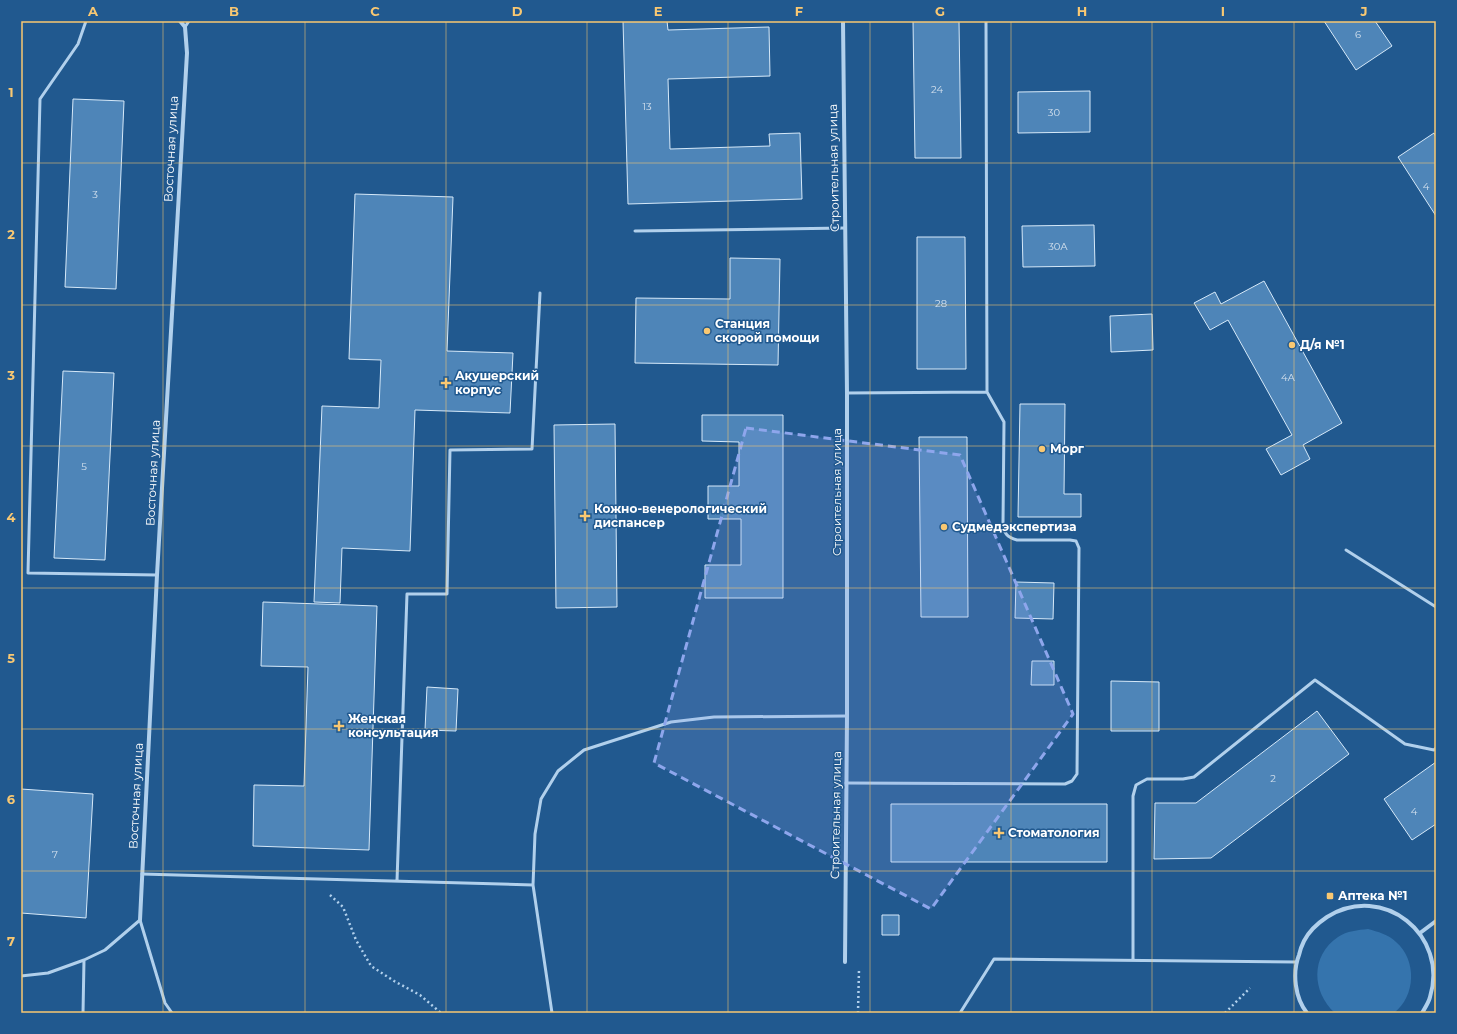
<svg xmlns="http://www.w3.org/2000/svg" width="1457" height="1034" font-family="Montserrat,sans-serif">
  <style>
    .green { fill: #3574ad }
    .building { fill: #4e85b8; stroke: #d6e9f9 }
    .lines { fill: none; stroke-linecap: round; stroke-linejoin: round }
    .path { stroke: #b1d0ec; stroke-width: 2.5; stroke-dasharray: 2 3; stroke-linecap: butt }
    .service { stroke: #b1d0ec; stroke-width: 3 }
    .minor { stroke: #b1d0ec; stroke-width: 4 }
    .marked { fill: #8ea6ec; fill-opacity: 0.2; stroke: #8ea6ec; stroke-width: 3; stroke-dasharray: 8 5; stroke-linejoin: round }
    .grid { fill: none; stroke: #f9c872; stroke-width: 1; stroke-opacity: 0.55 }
    .poi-dot { fill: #f9c872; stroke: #21598f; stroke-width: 1.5 }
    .labels { text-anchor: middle; stroke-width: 3; stroke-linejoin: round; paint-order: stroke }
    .number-label { font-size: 10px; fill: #d3e0ed }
    .street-label { font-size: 12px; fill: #fff; stroke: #21598f }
    .poi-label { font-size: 12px; font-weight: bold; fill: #fff; stroke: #21598f; text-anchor: start }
    .neatline { fill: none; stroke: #f9c872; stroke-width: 1.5 }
    .grid-label { font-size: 13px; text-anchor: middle; font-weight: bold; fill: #f9c872 }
  </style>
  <rect width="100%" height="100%" fill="#21598f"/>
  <path class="green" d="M1368,929C1378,932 1388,934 1396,942C1417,960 1416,996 1394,1013H1335C1312,992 1310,956 1338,937C1347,931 1358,930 1368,929Z"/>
  <path class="building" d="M623,21H667L668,30L769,27L770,76L668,79L670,149L770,146L769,134L800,133L802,199L628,204Z
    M913,21H959L961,158H915Z
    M1324,21H1375L1392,46L1356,70Z
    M1090,91V132L1018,133V92Z
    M73,99L124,101L116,289L65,287Z
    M1434,133L1436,137V216L1398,157Z
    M355,194L453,197L447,351L513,353L510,413L415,410L410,551L342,548L340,603L314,602L322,406L379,408L381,360L349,359Z
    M1094,225L1095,266L1023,267L1022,226Z
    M917,237H965L966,369H917Z
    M730,258L780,259L778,365L635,363L636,298L730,299Z
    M1264,281L1342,423L1303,445L1310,459L1281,475L1266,449L1292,435L1228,320L1210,330L1194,303L1215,292L1221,304Z
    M1152,314L1153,350L1111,352L1110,316Z
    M63,371L114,373L105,560L54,558Z
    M1020,404H1065L1064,494H1081V517H1018Z
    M702,415H783V598H705V565H741V519H708V486H739V442L702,441Z
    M615,424L617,607L556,608L554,425Z
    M919,437H967L968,617H921Z
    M1016,582L1054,583L1053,619L1015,618Z
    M263,602L377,606L369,850L253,846L254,785L304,786L308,667L261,666Z
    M1032,661H1054V685H1031Z
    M1111,681L1159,682V731H1111Z
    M427,687L458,689L456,731L425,730Z
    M1317,711L1349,754L1211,858L1154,859L1155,803H1196Z
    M1436,762V824L1412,840L1384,799Z
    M21,789L93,794L86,918L21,913Z
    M891,804H1107V862H891Z
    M882,915H899V935H882Z"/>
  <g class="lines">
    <path class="path" d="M330,895L343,907L356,940L371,966L394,981L420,995L441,1013
      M858,1013L859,969
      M1225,1013L1250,988"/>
    <path class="service" d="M86,21L78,44L40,99L28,573L157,575
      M986,21L987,392
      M185,27L189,21
      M635,231L845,228
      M1346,550L1436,607
      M846,783L1065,784L1072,781L1077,774L1079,548L1076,541L1070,540H1017C1007,537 1004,534 1003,523L1004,422L987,392L847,393
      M142,874L533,885
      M397,881L407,594H447L450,450L532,449L540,293
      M1133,960V796L1136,785L1147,779H1183L1194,777L1315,680L1405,744L1434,750L1436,748
      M21,976L48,973L84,960
      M83,1013L84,960L105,950L140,920L165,1003L172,1013
      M552,1013L533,885L535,834L541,799L558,771L584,750L671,722L714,717L847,716
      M960,1013L994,959L1296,962"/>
    <path class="minor" d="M843,21L847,393V716L845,962
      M140,920L157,575L187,53L185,27L180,21
      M1420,933L1436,921
      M1307,1013C1295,998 1292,973 1299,955C1300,950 1302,945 1304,941C1309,931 1318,923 1327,917C1383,882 1449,935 1430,997C1429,1002 1425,1008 1422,1013"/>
  </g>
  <path class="marked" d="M746,428L960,455L1073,714L931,909L654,763Z"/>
  <path class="grid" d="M163,21V1013M305,21V1013M446,21V1013M587,21V1013M728,21V1013M870,21V1013M1011,21V1013M1152,21V1013M1294,21V1013M21,163H1436M21,305H1436M21,446H1436M21,588H1436M21,729H1436M21,871H1436"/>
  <g class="poi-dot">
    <circle cx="707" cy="331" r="4"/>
    <circle cx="1292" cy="345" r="4"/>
    <path d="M444 377h4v4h4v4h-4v4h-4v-4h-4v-4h4z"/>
    <circle cx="1042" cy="449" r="4"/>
    <path d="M583 510h4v4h4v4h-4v4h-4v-4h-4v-4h4z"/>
    <circle cx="944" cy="527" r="4"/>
    <path d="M337 720h4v4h4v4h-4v4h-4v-4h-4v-4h4z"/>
    <path d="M997 827h4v4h4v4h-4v4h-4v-4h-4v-4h4z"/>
    <rect x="1326" y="892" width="8" height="8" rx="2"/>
  </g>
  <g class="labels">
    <g class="number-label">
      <text x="1358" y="38">6</text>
      <text x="937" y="93">24</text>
      <text x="647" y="110">13</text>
      <text x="1054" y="116">30</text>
      <text x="1426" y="190">4</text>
      <text x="95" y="198">3</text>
      <text x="1058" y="250">30А</text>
      <text x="941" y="307">28</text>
      <text x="1288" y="381">4А</text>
      <text x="84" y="470">5</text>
      <text x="1273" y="782">2</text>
      <text x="1414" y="815">4</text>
      <text x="55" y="858">7</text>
    </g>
    <g class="street-label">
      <text transform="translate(171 149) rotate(-87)" y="4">Восточная улица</text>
      <text transform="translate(834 168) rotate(-91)" y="4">Строительная улица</text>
      <text transform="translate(153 473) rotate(-87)" y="4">Восточная улица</text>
      <text transform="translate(837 492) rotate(-90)" y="4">Строительная улица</text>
      <text transform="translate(136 796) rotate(-87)" y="4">Восточная улица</text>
      <text transform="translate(836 815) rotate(-89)" y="4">Строительная улица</text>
    </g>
    <g class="poi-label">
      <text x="715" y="328">Станция<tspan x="715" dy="14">скорой помощи</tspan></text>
      <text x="1300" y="349">Д/я №1</text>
      <text x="455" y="380">Акушерский<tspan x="455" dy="14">корпус</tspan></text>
      <text x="1050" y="453">Морг</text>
      <text x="594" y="513">Кожно-венерологический<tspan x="594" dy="14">диспансер</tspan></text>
      <text x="952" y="531">Судмедэкспертиза</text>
      <text x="348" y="723">Женская<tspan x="348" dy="14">консультация</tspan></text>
      <text x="1008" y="837">Стоматология</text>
      <text x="1338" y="900">Аптека №1</text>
    </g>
  </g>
  <rect width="1457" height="1034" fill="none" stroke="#21598f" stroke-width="44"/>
  <rect x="22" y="22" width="1413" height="990" class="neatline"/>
  <g class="grid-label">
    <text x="93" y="16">A</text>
    <text x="234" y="16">B</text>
    <text x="375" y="16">C</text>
    <text x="517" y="16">D</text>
    <text x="658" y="16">E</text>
    <text x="799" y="16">F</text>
    <text x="940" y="16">G</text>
    <text x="1082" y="16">H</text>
    <text x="1223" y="16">I</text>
    <text x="1364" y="16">J</text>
    <text x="11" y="97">1</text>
    <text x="11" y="239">2</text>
    <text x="11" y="380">3</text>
    <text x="11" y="522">4</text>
    <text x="11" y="663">5</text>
    <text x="11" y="804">6</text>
    <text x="11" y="946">7</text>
  </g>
</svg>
